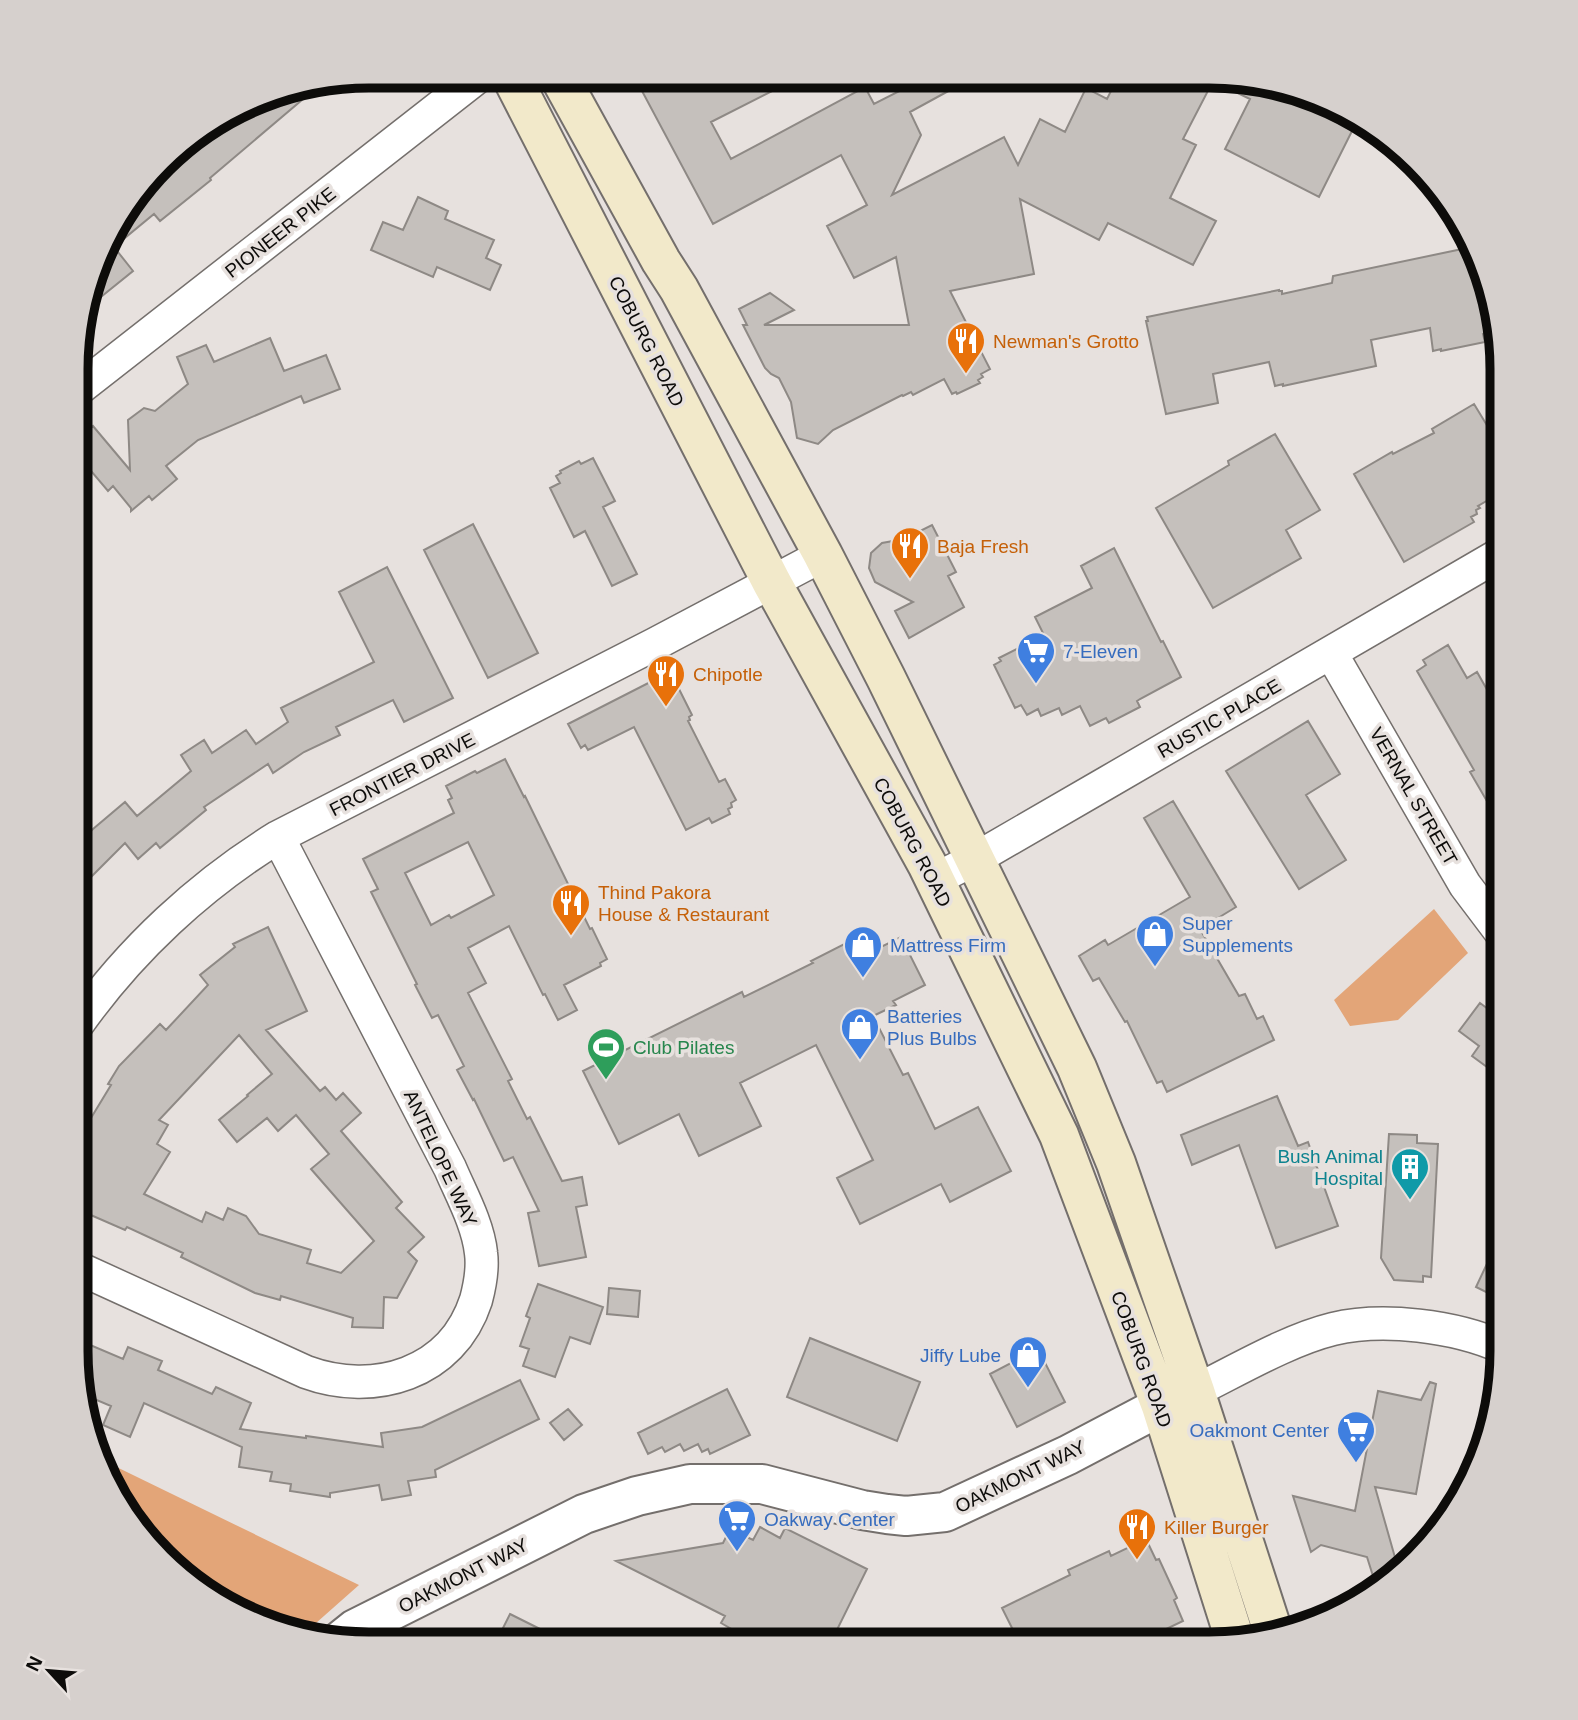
<svg xmlns="http://www.w3.org/2000/svg" width="1578" height="1720" font-family="Helvetica,sans-serif">
  <style>
    .green { fill: #e3a578 }
    .building { fill: #c5c0bc; stroke: #8e8985; stroke-width: 2; fill-rule: evenodd }
    .lines { fill: none; stroke-linecap: round; stroke-linejoin: round }
    .minor-casing { stroke: #746f6c; stroke-width: 35 }
    .tertiary-casing { stroke: #746f6c; stroke-width: 42 }
    .secondary-casing { stroke: #746f6c; stroke-width: 42 }
    .minor { stroke: #fff; stroke-width: 32 }
    .tertiary { stroke: #fff; stroke-width: 38 }
    .secondary { stroke: #f2e9ca; stroke-width: 38 }
    .labels { text-anchor: middle; stroke-width: 7; stroke-linejoin: round; paint-order: stroke }
    .street-label { font-size: 19px; fill: #0d0c0a; stroke: #e7e1de }
    .food-label { font-size: 19px; fill: #c56008; stroke: #e7e1de; text-anchor: start }
    .shop-label { font-size: 19px; fill: #366cbe; stroke: #e7e1de; text-anchor: start }
    .leisure-label { font-size: 19px; fill: #27864d; stroke: #e7e1de; text-anchor: start }
    .culture-label { font-size: 19px; fill: #0d838f; stroke: #e7e1de; text-anchor: end }
    .rim { fill: none; stroke: #0d0c0a; stroke-width: 9 }
  </style>
  <rect width="100%" height="100%" fill="#e7e1de"/>
  <path class="green" d="M1434,909L1468,953L1398,1020L1350,1026L1334,1000Z
    M96,1457L359,1585L307,1631L222,1606L124,1514Z"/>
  <path class="building" d="M634,76H802L711,122L731,159L865,87L874,104L927,77H974L910,112L921,135L892,195L1004,137L1018,165L1040,119L1065,132L1086,88L1107,99L1118,77L1248,78L1358,119L1319,197L1225,149L1250,99L1213,81L1183,139L1196,145L1170,198L1216,221L1193,265L1108,223L1099,240L1020,199L1034,274L950,291L990,369L981,374L983,377L978,380L980,383L957,394L956,392L952,394L944,379L913,395L911,392L903,396L902,395L833,430L818,444L797,438L791,402L779,378L771,374L765,368L743,325H747L739,309L770,293L794,310L764,325H909L896,257L854,278L827,226L867,205L841,155L713,224Z
    M322,83L210,178L211,180L160,221L154,214L114,247L133,271L81,313L114,222L175,148L274,91Z
    M418,197L448,211L445,219L494,240L486,258L501,265L490,290L437,267L433,277L371,250L383,222L403,230Z
    M1467,248L1476,292L1490,289L1499,331L1483,334L1485,342L1441,351V349L1433,351L1430,328L1371,340L1376,366L1283,386V384L1275,386L1269,362L1213,374L1218,403L1166,414L1146,321H1148L1147,317L1279,290V291H1282V294L1332,283L1333,276Z
    M270,338L284,371L326,355L340,389L304,403L301,396L198,440L166,466L177,479L152,500L149,496L131,511V508L113,486L108,491L80,458V438L93,426L130,470L128,420L144,408L155,411L188,384L177,357L206,345L214,362Z
    M1474,404L1502,450V492L1478,506L1480,508L1476,510L1477,514L1471,517L1474,522L1404,562L1354,474L1392,452L1393,454L1434,433L1432,429Z
    M1275,434L1320,510L1286,530L1301,558L1213,608L1156,508L1229,465L1228,461Z
    M593,458L615,501L603,507L637,574L612,586L585,531L574,537L550,488L560,483L556,476L561,473L560,471L579,461L581,464Z
    M473,524L538,653L488,678L424,550Z
    M932,525L956,572L948,576L964,607L909,638L895,611L913,602L875,582L869,568L871,553L882,543L904,539Z
    M1114,548L1161,642L1163,641L1181,677L1140,699L1137,701L1140,707L1109,723L1106,718L1090,726L1080,706L1062,715L1059,708L1041,716L1038,709L1027,715L1021,705L1015,708L994,665L1001,661L999,658L1044,635L1035,617L1092,588L1081,566Z
    M387,567L453,698L404,722L393,700L336,727L340,735L304,752L273,773L268,764L204,807L206,810L160,848L156,843L138,859L125,843L78,890V843L93,829L125,802L137,816L191,771L181,755L204,740L212,753L246,730L256,744L288,722L281,708L374,662L339,592Z
    M1448,645L1467,678L1477,672L1502,716V827L1470,772L1474,770L1417,671L1426,665L1423,660Z
    M666,674L667,677L672,675L692,715L689,717L690,720L688,721L719,782L725,779L736,800L731,803L732,807L728,809L730,814L712,823L709,818L686,830L634,727L588,750L585,745L581,748L568,724Z
    M1308,721L1340,774L1306,795L1346,860L1299,889L1226,771Z
    M505,759L524,797L525,796L590,929L592,928L607,959L600,963L601,966L564,985L577,1010L558,1020L545,994L543,995L509,926L468,948L486,983L468,993L512,1079L508,1081L527,1119L530,1117L562,1181L582,1177L587,1205L576,1207L586,1257L539,1266L528,1213L539,1211L513,1157L504,1161L474,1099L473,1100L457,1070L464,1066L438,1015L432,1018L415,985L417,984L371,892L378,889L363,859L454,813L448,800L452,798L446,786L475,771L477,773ZM468,842L494,895L451,918L449,915L431,925L405,873Z
    M1173,801L1236,907L1200,929L1239,996L1245,994L1257,1019L1263,1016L1274,1040L1167,1092L1162,1081L1157,1083L1127,1021L1125,1022L1099,978L1093,981L1079,956L1105,940L1108,945L1190,897L1144,818Z
    M268,927L307,1011L266,1030L320,1091L325,1087L336,1100L343,1093L361,1113L341,1131L402,1202L396,1208L424,1237L408,1252L417,1261L397,1298L384,1297L383,1328L352,1327L353,1318L281,1296L280,1300L255,1293L181,1257L183,1253L127,1227L125,1230L77,1209V1141L111,1085L108,1084L119,1066L160,1024L166,1030L208,985L200,975L235,947L233,944ZM239,1035L272,1074L247,1095L248,1096L219,1120L237,1142L267,1118L278,1131L296,1115L329,1154L311,1169L374,1241L341,1273L307,1263L311,1250L259,1234L246,1216L228,1208L223,1220L206,1212L202,1222L144,1194L170,1152L157,1144L168,1125L159,1120Z
    M860,936L865,947L872,944L875,950L901,937L925,985L893,1001L896,1005L873,1016L903,1075L908,1073L935,1129L978,1107L1011,1171L950,1202L941,1184L860,1224L837,1178L873,1160L816,1045L740,1083L761,1126L699,1156L679,1114L619,1144L583,1071L742,992L744,997L813,963L811,961Z
    M1480,1003L1500,1018L1502,1015V1078L1472,1056L1479,1046L1459,1031Z
    M1277,1096L1298,1146L1308,1142L1338,1226L1276,1248L1239,1145L1192,1165L1181,1135Z
    M1389,1134L1417,1135V1143L1438,1144L1431,1277L1423,1276V1282L1394,1280L1381,1258Z
    M1502,1232V1300L1476,1287Z
    M538,1284L603,1307L590,1344L570,1337L555,1377L523,1366L529,1349L520,1346L530,1318L526,1316Z
    M609,1288L640,1291L638,1317L607,1314Z
    M810,1338L920,1382L897,1441L787,1397Z
    M76,1339L123,1359L128,1347L162,1361L158,1370L212,1394L216,1387L251,1403L240,1429L306,1438V1436L383,1447L381,1433L422,1427L520,1380L539,1419L435,1470L436,1477L408,1481L411,1495L382,1500L379,1485L330,1493V1497L290,1491L291,1484L270,1481L272,1472L239,1467L242,1447L144,1403L130,1437L103,1425L111,1406L80,1393L76,1371Z
    M1038,1349L1065,1402L1017,1427L990,1374Z
    M1430,1382L1436,1384L1416,1494L1375,1487L1398,1568L1373,1576L1367,1557L1321,1545L1311,1552L1293,1496L1355,1511L1378,1391L1421,1400Z
    M727,1389L750,1435L710,1454L708,1449L702,1452L698,1444L684,1451L680,1444L665,1452L662,1447L648,1454L638,1433Z
    M568,1409L582,1425L564,1440L550,1423Z
    M760,1527L780,1538L785,1528L867,1569L830,1644H726L733,1630L721,1623L725,1616L616,1561L723,1543L730,1529L753,1540Z
    M1146,1539L1156,1560L1159,1559L1177,1598L1174,1600L1183,1621L1135,1644H1020L1002,1608L1070,1575L1068,1570L1109,1551L1111,1556Z
    M510,1614L570,1644H495Z"/>
  <g class="lines">
    <defs>
      <path id="minor" d="M80,388L479,76
        M1331,653L1465,885L1502,934
        M934,880L975,859L1108,782L1502,553
        M77,1025C130,950 200,885 278,837L655,644L823,555
        M76,1267L306,1372C374,1397 452,1374 476,1300C480,1285 483,1268 481,1253C478,1224 461,1194 450,1168L278,837
        M1195,1391C1236,1371 1288,1340 1333,1329C1383,1317 1455,1326 1502,1347"/>
      <path id="tertiary" d="M340,1641L355,1629L584,1514L637,1496L690,1484H762L862,1510L887,1514L906,1516L945,1512L1068,1455L1161,1406L1191,1393"/>
      <path id="secondary" d="M511,76L772,583L927,864L1059,1135L1161,1406L1236,1643
        M559,76L661,261L679,289L823,555L886,678L1077,1068L1116,1163L1195,1391L1274,1635"/>
    </defs>
    <use href="#minor" class="minor-casing"/>
    <use href="#tertiary" class="tertiary-casing"/>
    <use href="#secondary" class="secondary-casing"/>
    <use href="#minor" class="minor"/>
    <use href="#tertiary" class="tertiary"/>
    <use href="#secondary" class="secondary"/>
  </g>
  <defs>
    <symbol id="restaurant-pin" viewBox="-11 -11 22 30"><path d="M0 17L-7.5 6A9.5 9.5 0 1 1 7.5 6Z" fill="#e8710a" stroke="#e7e1de"/><path d="M-5-6h1v4h1v-4h1v4h1v-4h1v5L-1.5 .5V6h-2V.5L-5-1ZM5-6V6H3V1.5H1.5Q1.5-4 5-6Z" fill="#fff"/></symbol>
    <symbol id="supermarket-pin" viewBox="-11 -11 22 30"><path d="M0 17L-7.5 6A9.5 9.5 0 1 1 7.5 6Z" fill="#3f7fe0" stroke="#e7e1de"/><path d="M-6-5.5h2.5l.6 2H6L4.5 2H-2.5L-4.4-4H-6ZM-1.5 3.2a1.3 1.3 0 1 0 .1 0ZM3 3.2a1.3 1.3 0 1 0 .1 0Z" fill="#fff"/></symbol>
    <symbol id="shop-pin" viewBox="-11 -11 22 30"><path d="M0 17L-7.5 6A9.5 9.5 0 1 1 7.5 6Z" fill="#3f7fe0" stroke="#e7e1de"/><path d="M-5-2.5h2.3a2.7 3.5 0 0 1 5.4 0H5L5.5 6h-11ZM-1.5-2.5h3a1.5 2.3 0 0 0-3 0Z" fill="#fff"/></symbol>
    <symbol id="stadium-pin" viewBox="-11 -11 22 30"><path d="M0 17L-7.5 6A9.5 9.5 0 1 1 7.5 6Z" fill="#2e9e5b" stroke="#e7e1de"/><path d="M0-5a6.5 5 0 1 0 0 10a6.5 5 0 1 0 0-10ZM-3.5-1.8h7v3.6h-7Z" fill="#fff"/></symbol>
    <symbol id="building-pin" viewBox="-11 -11 22 30"><path d="M0 17L-7.5 6A9.5 9.5 0 1 1 7.5 6Z" fill="#0f9aa8" stroke="#e7e1de"/><path d="M-4-6H4V6H1V3H-1V6H-4ZM-2.5-4.3h1.7v1.8h-1.7ZM.8-4.3h1.7v1.8H.8ZM-2.5-1h1.7V.8h-1.7ZM.8-1h1.7V.8H.8Z" fill="#fff"/></symbol>
  </defs>
  <g fill-rule="evenodd">
    <use href="#restaurant-pin" x="944" y="319" width="44" height="60"/>
    <use href="#restaurant-pin" x="888" y="524" width="44" height="60"/>
    <use href="#supermarket-pin" x="1014" y="629" width="44" height="60"/>
    <use href="#restaurant-pin" x="644" y="652" width="44" height="60"/>
    <use href="#restaurant-pin" x="549" y="881" width="44" height="60"/>
    <use href="#shop-pin" x="1133" y="912" width="44" height="60"/>
    <use href="#shop-pin" x="841" y="923" width="44" height="60"/>
    <use href="#shop-pin" x="838" y="1005" width="44" height="60"/>
    <use href="#stadium-pin" x="584" y="1025" width="44" height="60"/>
    <use href="#building-pin" x="1388" y="1145" width="44" height="60"/>
    <use href="#shop-pin" x="1006" y="1333" width="44" height="60"/>
    <use href="#supermarket-pin" x="1334" y="1408" width="44" height="60"/>
    <use href="#supermarket-pin" x="715" y="1497" width="44" height="60"/>
    <use href="#restaurant-pin" x="1115" y="1505" width="44" height="60"/>
  </g>
  <g class="labels">
    <g class="street-label">
      <text transform="translate(280 232) rotate(-38)" y="7">PIONEER PIKE</text>
      <text transform="translate(647 341) rotate(63)" y="7">COBURG ROAD</text>
      <text transform="translate(1219 718) rotate(-30)" y="7">RUSTIC PLACE</text>
      <text transform="translate(402 774) rotate(-27)" y="7">FRONTIER DRIVE</text>
      <text transform="translate(1414 796) rotate(60)" y="7">VERNAL STREET</text>
      <text transform="translate(913 842) rotate(62)" y="7">COBURG ROAD</text>
      <text transform="translate(441 1158) rotate(65)" y="7">ANTELOPE WAY</text>
      <text transform="translate(1142 1359) rotate(70)" y="7">COBURG ROAD</text>
      <text transform="translate(1020 1476) rotate(-26)" y="7">OAKMONT WAY</text>
      <text transform="translate(463 1575) rotate(-27)" y="7">OAKMONT WAY</text>
    </g>
    <g class="food-label">
      <text x="993" y="348">Newman's Grotto</text>
      <text x="937" y="553">Baja Fresh</text>
      <text x="693" y="681">Chipotle</text>
      <text x="598" y="899">Thind Pakora<tspan x="598" dy="22">House &amp; Restaurant</tspan></text>
      <text x="1164" y="1534">Killer Burger</text>
    </g>
    <g class="shop-label">
      <text x="1063" y="658">7-Eleven</text>
      <text x="1182" y="930">Super<tspan x="1182" dy="22">Supplements</tspan></text>
      <text x="890" y="952">Mattress Firm</text>
      <text x="887" y="1023">Batteries<tspan x="887" dy="22">Plus Bulbs</tspan></text>
      <text x="1001" y="1362" text-anchor="end">Jiffy Lube</text>
      <text x="1329" y="1437" text-anchor="end">Oakmont Center</text>
      <text x="764" y="1526">Oakway Center</text>
    </g>
    <g class="leisure-label">
      <text x="633" y="1054">Club Pilates</text>
    </g>
    <g class="culture-label">
      <text x="1383" y="1163">Bush Animal<tspan x="1383" dy="22">Hospital</tspan></text>
    </g>
  </g>
  <path d="M0 0H1578V1720H0ZM369 88H1209A281 281 0 0 1 1490 369V1351A281 281 0 0 1 1209 1632H369A281 281 0 0 1 88 1351V369A281 281 0 0 1 369 88Z" fill="#d6d0cd" fill-rule="evenodd"/>
  <path class="rim" d="M369 88H1209A281 281 0 0 1 1490 369V1351A281 281 0 0 1 1209 1632H369A281 281 0 0 1 88 1351V369A281 281 0 0 1 369 88Z"/>
  <g transform="translate(49 1671) rotate(296)" stroke="#e7e1de" stroke-width="5" paint-order="stroke">
  <path d="M0-5L12 26L0 18L-12 26Z" fill="#0d0c0a"/>
  <text y="-10" font-size="19" font-weight="bold" text-anchor="middle" fill="#0d0c0a">N</text>
  </g>
</svg>
